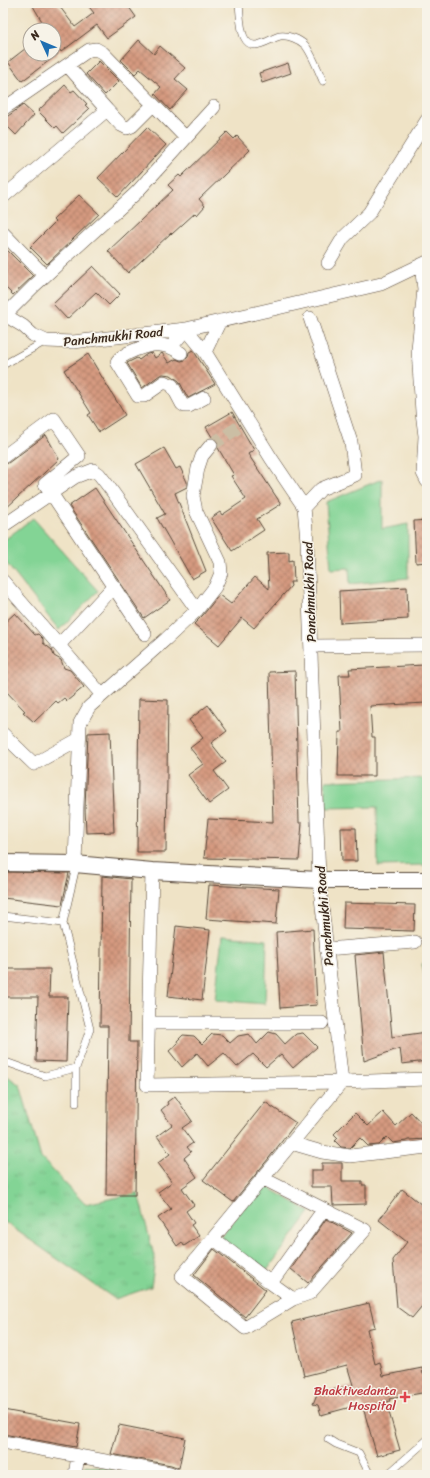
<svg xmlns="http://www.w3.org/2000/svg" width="430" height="1478" font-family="Sriracha,sans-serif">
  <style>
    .grass { fill: url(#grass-tufts); stroke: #5f7f5a }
    .green { fill: #83d495; stroke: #5f7f5a }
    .building { fill: url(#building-cross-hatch) }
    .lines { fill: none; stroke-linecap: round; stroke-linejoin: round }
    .minor-tunnel { stroke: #cbbea4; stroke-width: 13; stroke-dasharray: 13 6; stroke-linecap: butt }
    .service-casing { stroke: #564637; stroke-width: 8 }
    .minor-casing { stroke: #564637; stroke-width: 14 }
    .tertiary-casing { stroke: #564637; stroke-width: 18 }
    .service { stroke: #fff; stroke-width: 7 }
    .minor { stroke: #fff; stroke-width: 13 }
    .tertiary { stroke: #fff; stroke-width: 16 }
    .health-dot { fill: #e0444e; stroke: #f7f3e8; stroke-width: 1.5 }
    .labels { text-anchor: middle; stroke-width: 3; stroke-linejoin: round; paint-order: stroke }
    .street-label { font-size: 13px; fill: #3b2a1e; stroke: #f7f3e8 }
    .health-label { font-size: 13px; fill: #be3a42; stroke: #f7f3e8; text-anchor: end }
  </style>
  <defs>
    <pattern id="grass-tufts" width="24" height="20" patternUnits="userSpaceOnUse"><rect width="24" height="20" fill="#83d495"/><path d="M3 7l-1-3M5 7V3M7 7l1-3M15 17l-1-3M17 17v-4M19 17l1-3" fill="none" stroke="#72b680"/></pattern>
    <pattern id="building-cross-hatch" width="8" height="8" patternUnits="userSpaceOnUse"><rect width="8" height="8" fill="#d59a80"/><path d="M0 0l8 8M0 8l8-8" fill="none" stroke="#ae7e68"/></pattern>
  </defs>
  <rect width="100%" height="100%" fill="#f7f3e8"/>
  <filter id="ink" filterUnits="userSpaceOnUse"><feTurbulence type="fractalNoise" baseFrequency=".025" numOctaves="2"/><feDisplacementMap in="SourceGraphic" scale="8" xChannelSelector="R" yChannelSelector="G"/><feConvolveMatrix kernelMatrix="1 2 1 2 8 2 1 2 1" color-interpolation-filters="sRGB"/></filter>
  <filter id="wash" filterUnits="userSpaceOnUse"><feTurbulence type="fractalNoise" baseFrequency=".012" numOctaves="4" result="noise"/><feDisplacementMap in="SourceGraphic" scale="16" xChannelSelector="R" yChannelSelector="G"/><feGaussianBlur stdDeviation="0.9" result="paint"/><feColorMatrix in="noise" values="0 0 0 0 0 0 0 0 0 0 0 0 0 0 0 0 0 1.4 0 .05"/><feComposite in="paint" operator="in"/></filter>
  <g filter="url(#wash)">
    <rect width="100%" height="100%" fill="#efe3c6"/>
    <path class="grass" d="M3,1073L20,1085L41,1158L85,1204L138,1193L155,1260L151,1287L115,1299L3,1221Z"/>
    <path class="green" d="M382,479V529L408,524V578L350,584L349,568L331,569L326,502Z
      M33,518L98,591L59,630L3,559V541Z
      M427,778V865L378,866L377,807L326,808L325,781Z
      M222,936L267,940L265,1004L215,1000Z
      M427,963V987L422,964Z
      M263,1184L310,1212L265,1273L220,1237Z
      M86,1465L138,1475H84Z"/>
    <g id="blocks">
      <path class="building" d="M38,3H57L75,27L94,13L86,3H126L136,17L107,38L97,25L61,52L60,50L56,54H58L22,81L8,62L30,45V54H54V30H47L33,6Z
        M139,40L154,54L160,46L185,68L175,79L188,90L170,110L155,94L161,87L140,69L135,74L121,60Z
        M99,61L119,81L105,95L86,74Z
        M288,63L291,73L262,83L259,73Z
        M65,85L71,92L74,90L87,104L85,105L89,109L63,133L57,126L55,128L38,111Z
        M23,105L34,115L16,135L3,122V117L8,116Z
        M147,127L166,145L118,197L98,178Z
        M227,132L234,139L237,136L250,150L199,199L205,206L197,215L195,213L172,234L171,233L128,273L108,251L173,190L168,185L179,175L181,177Z
        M79,195L99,214L47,264L30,247L55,222L53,220Z
        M3,246L33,276L13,295L3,285Z
        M93,266L120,294L109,305L96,292L67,319L53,304Z
        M193,350L215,384L188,398L179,381L171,375L163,374L160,375L142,388L127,363L137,358L139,360L147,354L152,353L155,358L162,353L169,363L176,359L181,361L185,360L188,357L189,352Z
        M88,354L125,415L99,432L88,415L91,413L64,370Z
        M232,412L254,450L248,454L281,504L257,519L264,530L232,551L211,518L220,512L222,515L246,499L231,476L234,475L218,448V442L216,439L212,437L206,427Z
        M46,435L59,459L3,511V465L8,463Z
        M164,448L176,469L180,467L187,482V487L175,493L206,571L192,579L157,518L165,514L136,464Z
        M95,488L170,600L144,618L69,506Z
        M427,520V562L416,563L414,521Z
        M289,552V561L293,560L294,582H290L291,586L254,628L242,618L219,645L194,624L203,615L219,595L231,604L255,577L269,589L267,553Z
        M407,587L408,619L340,623L339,591Z
        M15,613L35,635L38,634L43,639V643L52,650L54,656L61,660L64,668L70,670L84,687L67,701L64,698L58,703L56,701L34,722L23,712L25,711L3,688V624Z
        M424,665L426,703L370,706L372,737H375V776H338L339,732H342L339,675H350L349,669Z
        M295,671L299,823H302L299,860L204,858L208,819L273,822L269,672Z
        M139,699L168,700L166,852H137Z
        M208,705L227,731L211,743L226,762L214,771L228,790L209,804L188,775L203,764L190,748L203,738L189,720Z
        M110,732L114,832L86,833L85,808L88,733Z
        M341,828H356L357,861H342Z
        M3,872L69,873L62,905L3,898Z
        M102,876L131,879L129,1042H137L135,1195H106L108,1026H100Z
        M209,885L279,889L276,924L206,919Z
        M344,903L415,905L414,931L343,929Z
        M176,926L210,930L202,1000L168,996Z
        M313,929L317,1005L280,1008L276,932Z
        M384,952L392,1037L427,1032V1061L402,1064L400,1048L364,1061L355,955Z
        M3,969H50L49,997H68L66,1062L36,1061L38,997H3Z
        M269,1032L276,1034L285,1044L296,1034L303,1033L317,1047L293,1068L281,1054L266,1067L253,1054L237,1067L224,1053L208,1066L197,1053L182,1067L169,1051L178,1043L177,1041L183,1035L194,1036L202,1044L212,1034L222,1035L230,1043L238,1036L249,1034L257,1044Z
        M175,1096L192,1121L182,1128L193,1143L187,1147L191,1152L184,1158L197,1177L182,1188L194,1205L186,1211L194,1223L191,1225L199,1236L184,1246L182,1242L177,1246L158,1218L171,1209L158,1192L172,1182L158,1163L170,1154L157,1136L172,1125L161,1110L168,1104L167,1102Z
        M265,1102L296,1123L269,1158L233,1202L203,1180Z
        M383,1112L396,1126L411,1112L427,1129V1139L408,1140L406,1141L393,1143L387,1137L379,1145L368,1146L360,1138L350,1148L341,1147L335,1141L338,1138L334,1134L355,1113L368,1126Z
        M322,1163H342V1181H362V1185H366V1204L333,1205L332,1187H311V1170H322Z
        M402,1189L427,1209V1300L412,1318L397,1307L393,1260L407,1242L379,1220Z
        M326,1219L352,1233L308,1283L291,1269Z
        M214,1249L266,1290L245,1317L194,1275Z
        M369,1303L375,1327L367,1329L375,1364L380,1362L383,1376L422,1368L423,1374L426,1377L425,1382L427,1392L389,1399L390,1401L386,1402L400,1450L377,1456L362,1404L321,1415L318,1405L313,1404L317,1394L353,1385L347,1365L304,1376L292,1322Z
        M3,1410L80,1424L76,1447L3,1434Z
        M119,1425L185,1438L179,1468L171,1465L111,1454Z"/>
    </g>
  </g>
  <g filter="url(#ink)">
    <use href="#blocks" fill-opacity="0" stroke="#564637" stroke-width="1"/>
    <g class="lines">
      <path class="minor-tunnel" d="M211,445L242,425"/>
      <defs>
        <path id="service" d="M239,3C240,13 240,28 244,37C252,54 268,39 280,36C288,35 299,39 305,45C311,52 319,72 323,81
          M3,365L46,341
          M75,864V871L63,923L90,1029L76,1068V1103
          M3,916L63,923
          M3,1061L45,1076L76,1068
          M328,1439L336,1444L359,1453L370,1475
          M387,1475L427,1440"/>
        <path id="minor" d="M3,109L89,50L96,49L103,53L186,138
          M107,110L121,125L127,128L132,126L153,105
          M3,197L107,110L67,65
          M3,233L45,276
          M328,263L343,238L369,213L427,120
          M421,265L424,289L418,349L422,412L425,436L423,473L427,481
          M3,315H5L23,326L33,335L46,341L73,342L186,329L205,352L271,458L304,507L307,541L319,880L342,1082
          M5,315L35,285L136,193L214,107
          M171,347L186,329L381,284L427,262
          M205,352L220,321
          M181,353C162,340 148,344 128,353C124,356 119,357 117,362L138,396H144L164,382L172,385L182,404L185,406H189L204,398
          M3,457L54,419L79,456L45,484L145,634
          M304,507L321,489L355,475L351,442L310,318
          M3,526L75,477L93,470L99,474L109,487L197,610
          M3,581L102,695
          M59,645L114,586
          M311,646L427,645
          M3,734L34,764L79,739
          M75,864L80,723L89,707L166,639L197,610L215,587L221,573L220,562L196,511L193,496L198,468L202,456L211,445
          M152,871L147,1085L342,1082L427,1079
          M326,949L415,942
          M149,1023H322
          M291,1143L322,1152L350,1156L427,1147
          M262,1178L365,1230L310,1293L293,1299L245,1328L182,1276L342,1082
          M213,1238L271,1283L324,1209
          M271,1283L293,1299
          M3,1442L170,1473L175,1475
          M75,1475L78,1456"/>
        <path id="tertiary" d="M3,863L75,864L152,871L319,880H427"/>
      </defs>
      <use href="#service" class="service-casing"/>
      <use href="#minor" class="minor-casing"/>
      <use href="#tertiary" class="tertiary-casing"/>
      <use href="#service" class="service"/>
      <use href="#minor" class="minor"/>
      <use href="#tertiary" class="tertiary"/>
    </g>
  </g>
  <path class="health-dot" d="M403 1391h4v4h4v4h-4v4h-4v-4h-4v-4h4z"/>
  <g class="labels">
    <g class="street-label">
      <text transform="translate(113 336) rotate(-6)" y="5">Panchmukhi Road</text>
      <text transform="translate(309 592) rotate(-92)" y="5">Panchmukhi Road</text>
      <text transform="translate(324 916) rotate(-95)" y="5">Panchmukhi Road</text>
    </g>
    <g class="health-label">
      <text x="396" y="1395">Bhaktivedanta<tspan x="396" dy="15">Hospital</tspan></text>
    </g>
  </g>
  <rect width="430" height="1478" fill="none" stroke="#f7f3e8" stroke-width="16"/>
  <g transform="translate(42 42) rotate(314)"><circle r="19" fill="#f7f3e8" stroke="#aca397"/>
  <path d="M0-3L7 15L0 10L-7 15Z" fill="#1f6fb2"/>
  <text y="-6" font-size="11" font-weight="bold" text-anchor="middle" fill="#3b2a1e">N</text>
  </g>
</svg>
